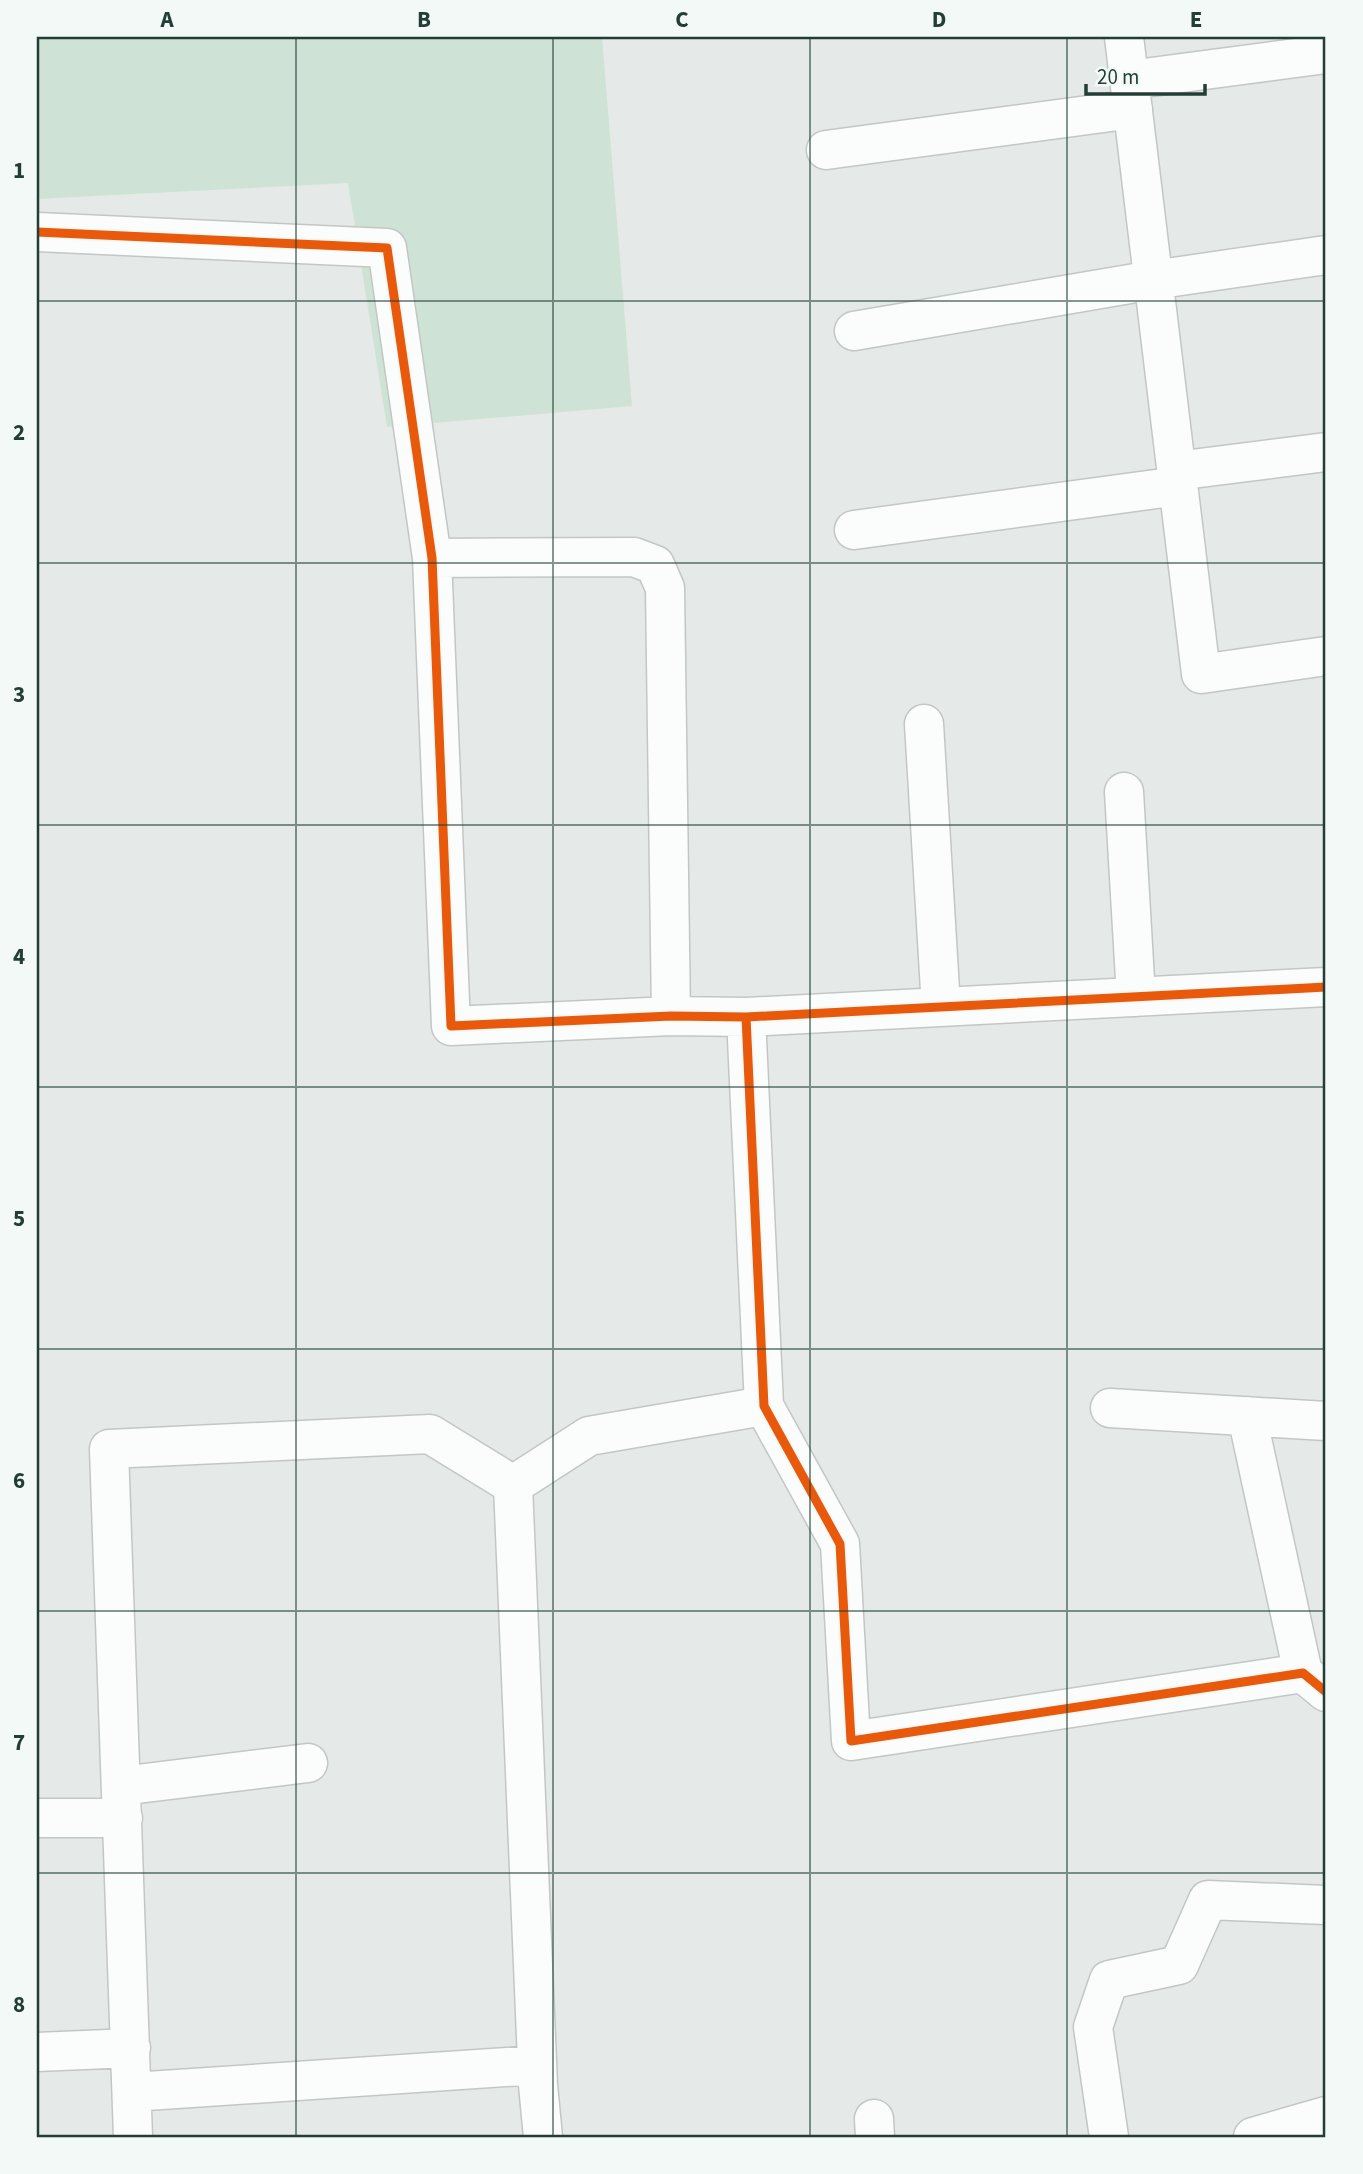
<svg xmlns="http://www.w3.org/2000/svg" width="1363" height="2174" font-family="'Source Sans 3',sans-serif">
  <style>
    .green { fill: #cee3d5 }
    .lines { fill: none; stroke-linecap: round; stroke-linejoin: round }
    .minor-casing { stroke: #c2c7c5; stroke-width: 41 }
    .minor { stroke: #fbfcfc; stroke-width: 38 }
    .cycleway-casing { stroke: #f3f9f6; stroke-width: 13 }
    .cycleway { stroke: #e8590c; stroke-width: 9 }
    .grid { fill: none; stroke: #233e37; stroke-width: 2; stroke-opacity: 0.55 }
    .neatline { fill: none; stroke: #233e37; stroke-width: 2.5 }
    .grid-label { font-size: 23px; text-anchor: middle; font-weight: bold; fill: #233e37 }
  </style>
  <rect width="100%" height="100%" fill="#e5eae8"/>
  <path class="green" d="M37,37H602L632,406L387,427L348,183L37,199Z"/>
  <g class="lines">
    <defs>
      <path id="minor" d="M1124,37L1201,674L1326,656
        M1129,80L1326,54
        M826,150L1133,109
        M37,232L387,248L432,558L451,1026L671,1016L746,1017L1326,987
        M854,331L1153,280L1326,255
        M1176,471L1326,452
        M854,530L1178,486
        M432,558L634,557L655,565L665,588L671,1016
        M924,724L941,1007
        M1124,792L1136,997
        M746,1017L764,1406L840,1544L851,1741L1303,1673L1326,1692
        M1110,1408L1326,1421
        M1247,1416L1303,1673
        M513,1485L538,2085L543,2137
        M513,1485L589,1436L764,1406
        M121,1786L308,1763
        M37,1818H123
        M37,2052L131,2048
        M132,2092L537,2065
        M874,2119L875,2137
        M133,2137L109,1449L430,1434L513,1485
        M1109,2137L1093,2027L1109,1980L1179,1965L1208,1900L1326,1905
        M1253,2137L1326,2116"/>
    </defs>
    <use href="#minor" class="minor-casing"/>
    <use href="#minor" class="minor"/>
    <defs>
      <path id="cycleway" d="M37,232L387,248L432,558L451,1026L671,1016L746,1017L1326,987
        M746,1017L764,1406L840,1544L851,1741L1303,1673L1326,1692"/>
    </defs>
    <use href="#cycleway" class="cycleway-casing"/>
    <use href="#cycleway" class="cycleway"/>
  </g>
  <path class="grid" d="M296,37V2137M553,37V2137M810,37V2137M1067,37V2137M37,301H1326M37,563H1326M37,825H1326M37,1087H1326M37,1349H1326M37,1611H1326M37,1873H1326"/>
  <rect width="1363" height="2174" fill="none" stroke="#f3f9f6" stroke-width="77"/>
  <path d="M1086 84v10h119v-10" fill="none" stroke="#233e37" stroke-width="3.5"/>
  <text x="1097" y="84" font-size="21" fill="#233e37" stroke="#f3f9f6" stroke-width="5" paint-order="stroke">20 m</text>
  <rect x="38" y="38" width="1286" height="2098" class="neatline"/>
  <g class="grid-label">
    <text x="167" y="27">A</text>
    <text x="424" y="27">B</text>
    <text x="682" y="27">C</text>
    <text x="939" y="27">D</text>
    <text x="1196" y="27">E</text>
    <text x="19" y="178">1</text>
    <text x="19" y="440">2</text>
    <text x="19" y="702">3</text>
    <text x="19" y="964">4</text>
    <text x="19" y="1226">5</text>
    <text x="19" y="1488">6</text>
    <text x="19" y="1750">7</text>
    <text x="19" y="2012">8</text>
  </g>
</svg>
